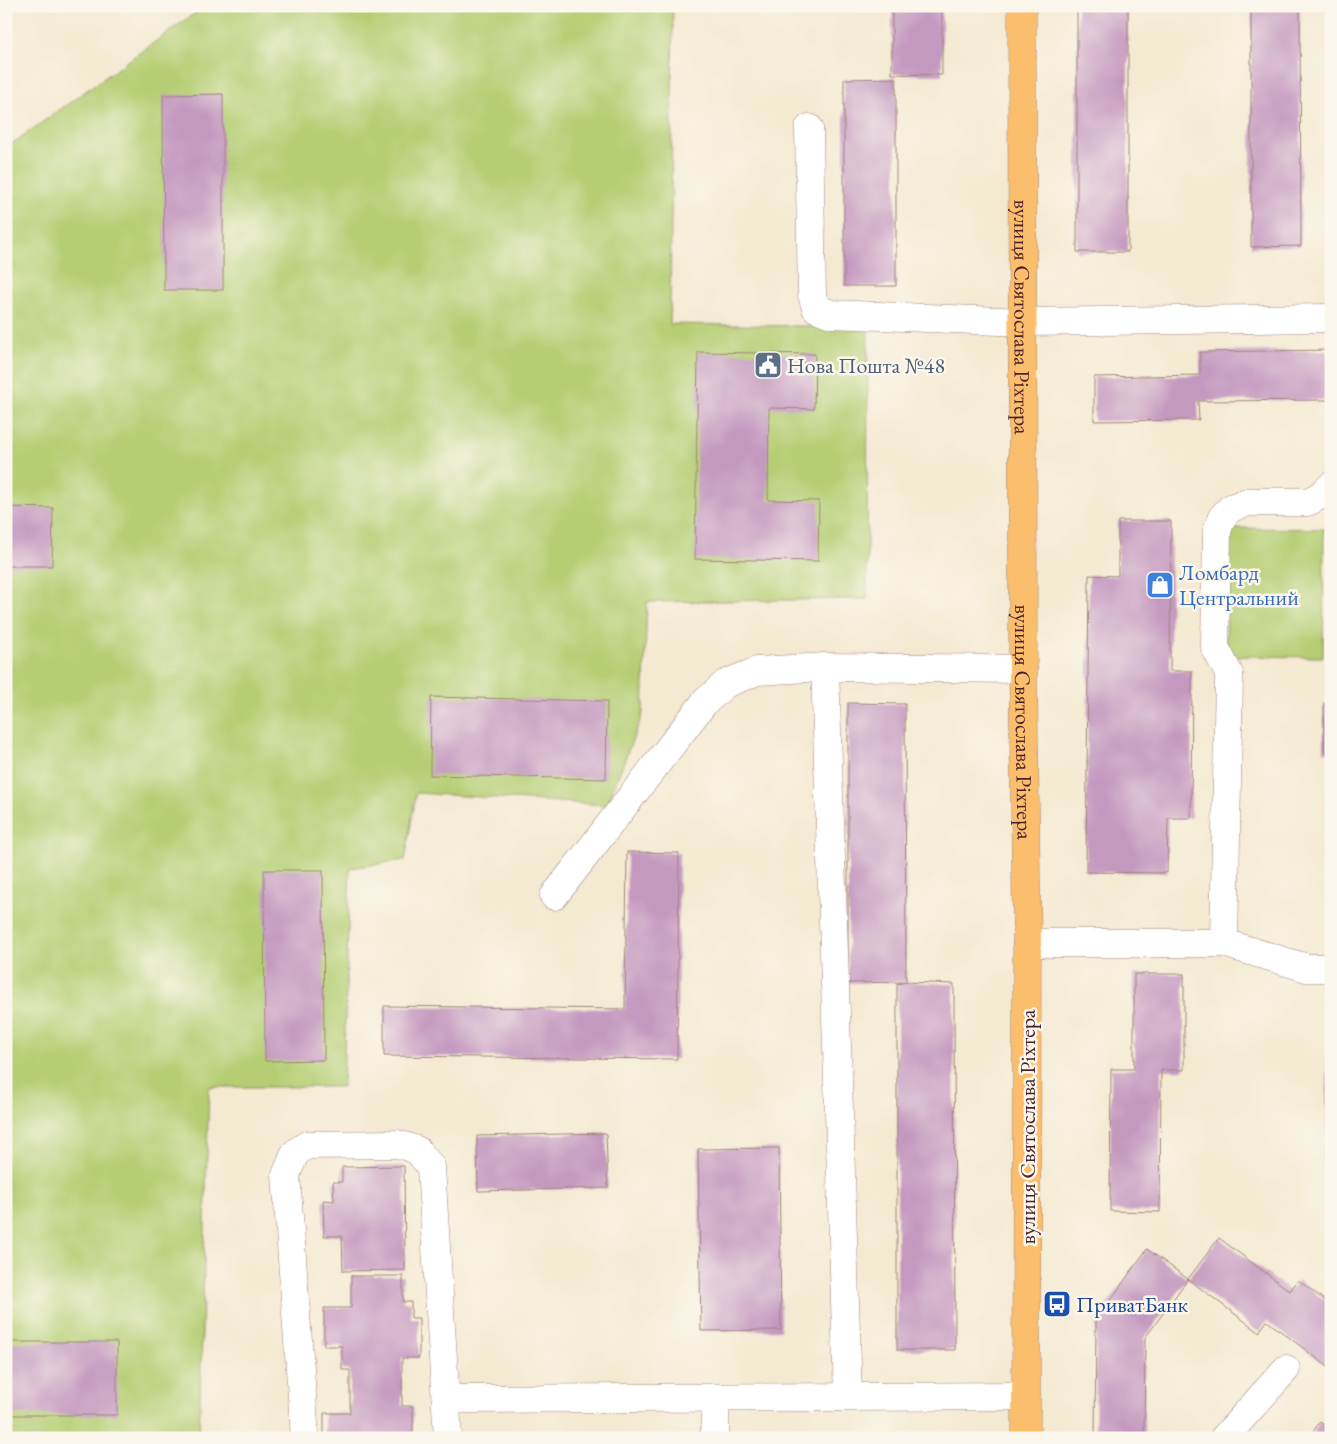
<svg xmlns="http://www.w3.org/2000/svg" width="1337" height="1444" font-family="'EB Garamond',serif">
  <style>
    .green { fill: #b5ce73; stroke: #80764f }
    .building { fill: #c499c0 }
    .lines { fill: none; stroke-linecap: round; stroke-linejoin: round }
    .minor-casing { stroke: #9f847e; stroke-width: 29 }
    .major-casing { stroke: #9f847e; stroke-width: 29 }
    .minor { stroke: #fff; stroke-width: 28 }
    .major { stroke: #fabe6d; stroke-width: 28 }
    .labels { text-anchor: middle; stroke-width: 5; stroke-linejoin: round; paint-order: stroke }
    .street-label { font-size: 22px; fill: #4a1f2b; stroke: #fbf7ec }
    .service-label { font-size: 22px; fill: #4e5e75; stroke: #fbf7ec; text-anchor: start }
    .shop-label { font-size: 22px; fill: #366cbe; stroke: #fbf7ec; text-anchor: start }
    .transit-label { font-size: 22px; fill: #164399; stroke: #fbf7ec; text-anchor: start }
  </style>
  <rect width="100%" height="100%" fill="#fbf7ec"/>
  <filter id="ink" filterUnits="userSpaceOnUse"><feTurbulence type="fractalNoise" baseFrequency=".02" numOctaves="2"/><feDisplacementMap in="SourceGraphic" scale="10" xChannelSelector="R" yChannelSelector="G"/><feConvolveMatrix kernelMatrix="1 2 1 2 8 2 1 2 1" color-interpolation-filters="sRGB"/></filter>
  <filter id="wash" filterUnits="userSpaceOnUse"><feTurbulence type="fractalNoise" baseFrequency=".0096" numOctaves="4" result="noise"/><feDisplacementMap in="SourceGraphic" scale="20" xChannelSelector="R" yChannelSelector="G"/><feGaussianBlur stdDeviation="1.12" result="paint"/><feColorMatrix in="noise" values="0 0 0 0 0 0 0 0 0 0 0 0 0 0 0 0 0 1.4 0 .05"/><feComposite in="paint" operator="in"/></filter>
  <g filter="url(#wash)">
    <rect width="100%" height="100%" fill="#f4e9d1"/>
    <path class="green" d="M205,6H673L670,324L868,327L867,599L647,602L643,713L607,805L416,793L405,860L350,868L343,1087H209L199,1438H6V148Z
      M1228,528L1324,529L1323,657L1226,656Z"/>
    <g id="blocks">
      <path class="building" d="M892,6H942V75L892,74Z
        M1077,6H1128V252H1077Z
        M1251,6H1300L1301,246L1251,247Z
        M896,78V286H844V79Z
        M223,94V290H164L163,95Z
        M1331,350V400L1198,401L1199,420L1094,421V377L1200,375V352Z
        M698,352L815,354L814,409L769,408L768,500L819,501L818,561L695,559Z
        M6,507L53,508L52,566H6Z
        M1118,521H1171L1170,671H1192L1191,818H1168L1167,873L1086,872L1089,575L1118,576Z
        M431,697L607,701L606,779L430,775Z
        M848,703L905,704L906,982L848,983Z
        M1324,704H1331V752H1324Z
        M627,852L679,853L677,1059L384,1056V1006L625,1009Z
        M264,870H323L324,1060L265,1061Z
        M1134,974H1184V1070H1161L1160,1212L1110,1211L1111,1069H1134Z
        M906,982L954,984L955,1350H897V984Z
        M1327,999H1331V1190H1327Z
        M606,1133L608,1188L478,1191L477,1136Z
        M779,1148L781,1330L701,1331L698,1149Z
        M404,1166L405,1270L343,1271L342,1236H324L323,1200L334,1201L333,1182H342V1167Z
        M1219,1238L1290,1291L1298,1280L1331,1305V1369L1267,1321L1259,1332L1188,1279Z
        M1147,1249L1188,1279L1145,1338L1144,1438H1095L1096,1320Z
        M351,1276H403V1302H411V1318H419V1358H402V1406H413V1438H324V1413H350V1370H342V1346H324V1308H351Z
        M6,1342H117V1415H6Z
        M1320,1422L1331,1430V1438H1308Z"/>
    </g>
  </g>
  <g filter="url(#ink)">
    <use href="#blocks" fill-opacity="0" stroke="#9f847e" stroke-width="1"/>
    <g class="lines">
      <defs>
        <path id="minor" d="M809,128L812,295L816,308L831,314L1024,322L1331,318
          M825,667L848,1397
          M554,896L704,703L725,684L757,671L825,667L1023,669
          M1027,943H1224L1307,968H1331
          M1224,943L1229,674L1215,647L1217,531L1222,517L1231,508L1248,502H1308L1321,495L1331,486
          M446,1399L1026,1396
          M305,1438L286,1175L295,1153L307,1145L398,1144L417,1150L431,1167L448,1438
          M715,1438V1398
          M1224,1438L1286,1369"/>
        <g id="major">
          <path id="s1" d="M1022,6L1023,669L1027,943L1026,1438"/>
        </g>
      </defs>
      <use href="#minor" class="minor-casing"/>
      <use href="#major" class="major-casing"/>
      <use href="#minor" class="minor"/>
      <use href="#major" class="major"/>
    </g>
  </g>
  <defs>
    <symbol id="civic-square" viewBox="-11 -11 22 22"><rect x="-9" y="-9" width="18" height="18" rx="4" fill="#5c6f8a" stroke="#fbf7ec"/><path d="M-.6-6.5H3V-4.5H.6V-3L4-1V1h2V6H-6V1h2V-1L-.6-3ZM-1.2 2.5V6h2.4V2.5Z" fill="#fff"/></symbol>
    <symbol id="shop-square" viewBox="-11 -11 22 22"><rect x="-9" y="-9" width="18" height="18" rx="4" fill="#3f7fe0" stroke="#fbf7ec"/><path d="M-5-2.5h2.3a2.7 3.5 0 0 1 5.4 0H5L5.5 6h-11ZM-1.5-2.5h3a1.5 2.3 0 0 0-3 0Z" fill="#fff"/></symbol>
    <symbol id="bus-square" viewBox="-11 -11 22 22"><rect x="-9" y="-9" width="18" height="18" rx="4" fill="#1a4fb4" stroke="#fbf7ec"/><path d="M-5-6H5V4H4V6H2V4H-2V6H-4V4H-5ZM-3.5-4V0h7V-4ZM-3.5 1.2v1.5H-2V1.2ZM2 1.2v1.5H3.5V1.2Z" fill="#fff"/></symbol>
  </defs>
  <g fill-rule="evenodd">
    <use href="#civic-square" x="752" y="349" width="32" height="32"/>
    <use href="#shop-square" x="1144" y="569" width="32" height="32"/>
    <use href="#bus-square" x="1041" y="1288" width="32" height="32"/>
  </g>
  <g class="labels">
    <g class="street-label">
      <text dy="8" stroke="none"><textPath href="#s1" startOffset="311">вулиця Святослава Ріхтера</textPath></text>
      <text dy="8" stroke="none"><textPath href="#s1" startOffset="716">вулиця Святослава Ріхтера</textPath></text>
      <text transform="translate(1027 1127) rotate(-90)" y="8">вулиця Святослава Ріхтера</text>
    </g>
    <g class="service-label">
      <text x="787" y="373">Нова Пошта №48</text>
    </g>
    <g class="shop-label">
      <text x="1179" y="580">Ломбард<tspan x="1179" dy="25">Центральний</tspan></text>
    </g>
    <g class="transit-label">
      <text x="1076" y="1312">ПриватБанк</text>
    </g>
  </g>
  <rect width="1337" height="1444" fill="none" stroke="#fbf7ec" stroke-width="25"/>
</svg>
